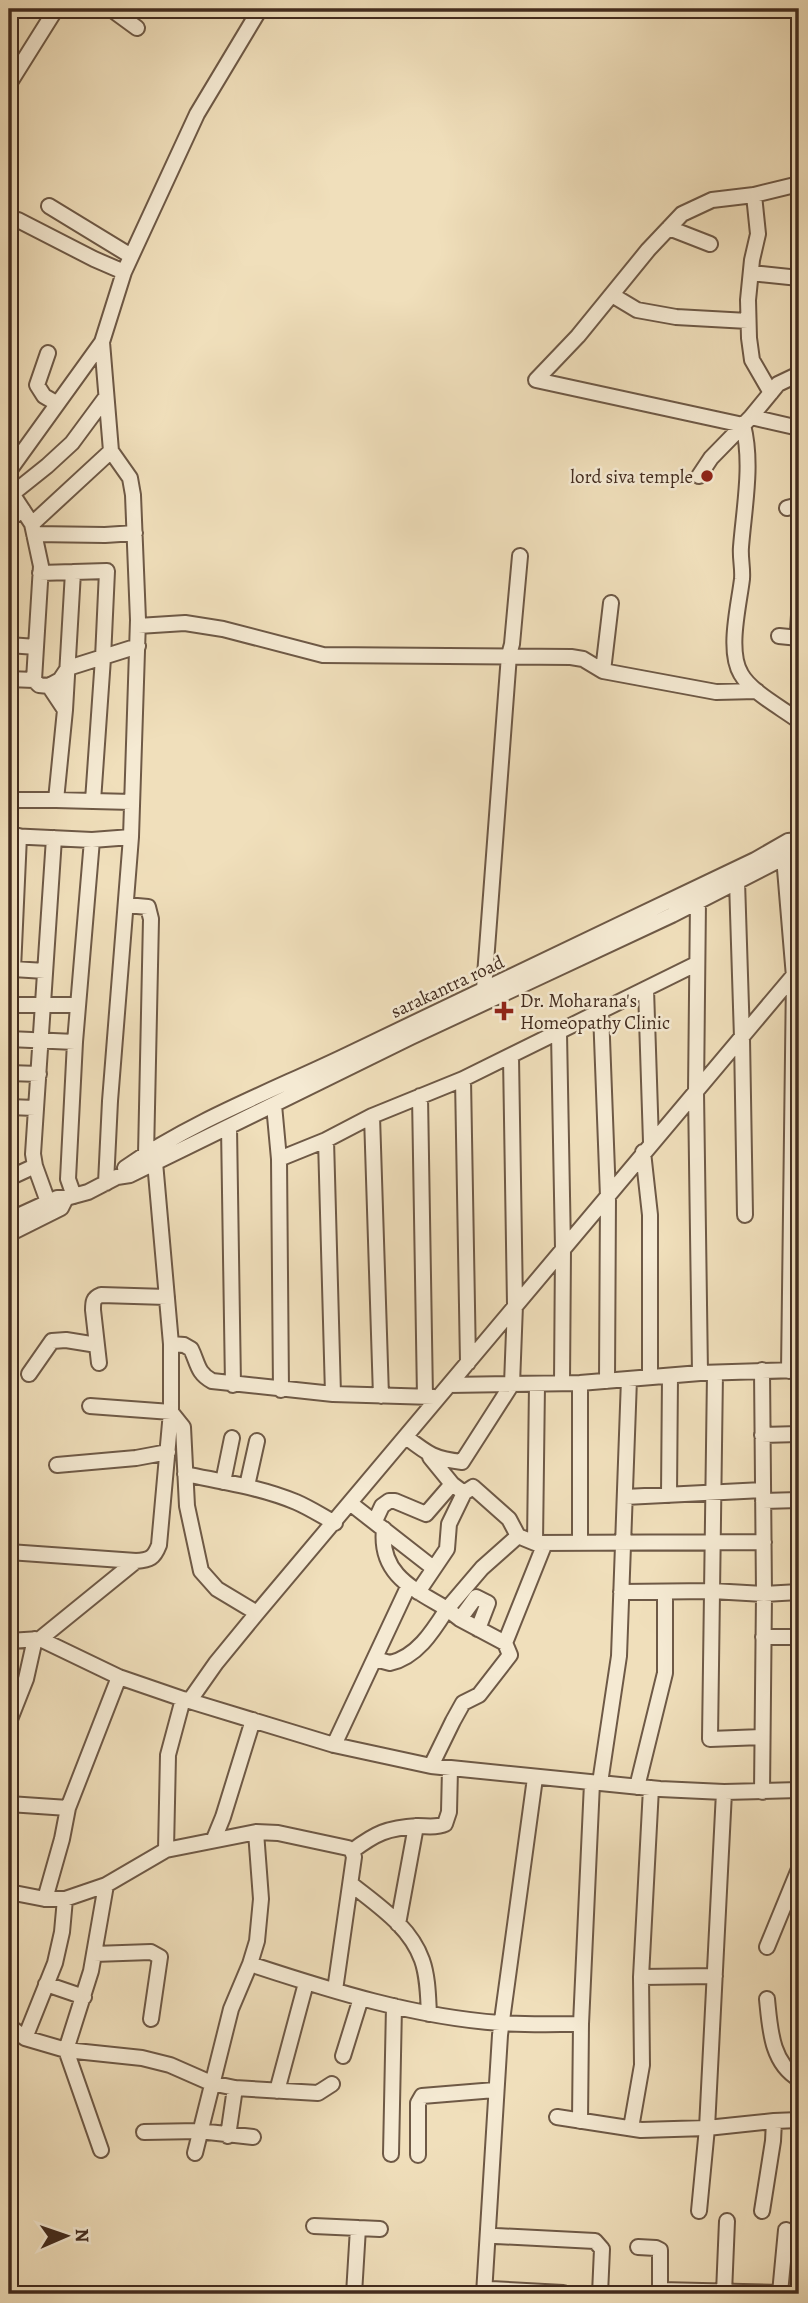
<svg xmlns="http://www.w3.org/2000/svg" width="808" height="2303" font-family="Alegreya,serif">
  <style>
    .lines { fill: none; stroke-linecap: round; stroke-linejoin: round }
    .minor-casing { stroke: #6e5946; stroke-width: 18 }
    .minor { stroke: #f5ead3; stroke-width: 14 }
    .poi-dot { fill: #8f2418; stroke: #f5ead3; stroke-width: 2.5 }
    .labels { text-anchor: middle; stroke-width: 5; stroke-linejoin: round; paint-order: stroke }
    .poi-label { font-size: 19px; fill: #432c1f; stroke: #f5ead3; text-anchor: end }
    .street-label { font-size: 19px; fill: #432c1f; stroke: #f5ead3 }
  </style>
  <rect width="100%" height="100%" fill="#f0dfbb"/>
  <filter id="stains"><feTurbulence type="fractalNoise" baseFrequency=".00286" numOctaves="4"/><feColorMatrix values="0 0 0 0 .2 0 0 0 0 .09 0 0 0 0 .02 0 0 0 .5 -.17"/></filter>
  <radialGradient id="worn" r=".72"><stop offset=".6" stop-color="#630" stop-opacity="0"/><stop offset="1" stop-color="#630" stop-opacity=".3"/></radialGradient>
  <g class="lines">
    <defs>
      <path id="minor" d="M111,9L137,28
        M9,84L56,9
        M799,184L754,195L712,200L682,214L648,250L578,336L536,380L743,425C753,463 744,508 741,547C740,558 743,568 742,579C739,605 727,651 741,674C751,692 782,708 799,721
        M754,195L758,234L752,260L748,300L749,338L752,360L771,393
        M49,206L131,256
        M18,220L94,259L124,272
        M669,228L710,244
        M751,273L799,278
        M612,295L637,310L676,317L748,321
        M102,342L111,451L130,478L133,495L138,620L131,837L110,1101L106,1183
        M48,353L37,385L44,396L56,403
        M751,417L799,428
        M9,471L102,342L124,272L197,114L260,9
        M699,476L711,458L751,417L778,384L799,374
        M9,489L32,524L41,566L36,647L9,645
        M12,494L47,466L72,443L106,397
        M787,508L799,505
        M9,519L23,510
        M32,524L111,451
        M34,534L105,535L135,533
        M73,572L65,710L56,800L93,801
        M40,573L107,571L103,658L93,801L132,802
        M138,626L185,623L223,629L323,655L571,657L583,659L603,671L716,692L757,691
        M798,630L799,615
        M779,636L799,638
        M603,671L611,603
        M9,679L34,680L39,685L49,686L65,710
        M34,680L36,647
        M49,686L60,680L68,668L138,646
        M9,800H56
        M9,836L92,840
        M19,836L13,969L45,971
        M784,857L794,977L789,1371
        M737,881L742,1038L745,1215
        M698,901L696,1092L700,1373
        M126,905L148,907L151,919L146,1155
        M484,989L509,655L512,644L520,556
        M646,989L651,1142
        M9,1005H78
        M601,1012L608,1197L607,1381
        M559,1033L563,1249L562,1383
        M9,1039L75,1042
        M9,1073L39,1074
        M463,1079L468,1363
        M420,1096L425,1397
        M274,1105L279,1159
        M9,1107L35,1108
        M372,1116L381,1396
        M229,1127L233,1385
        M326,1140L333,1394
        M643,1152L650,1215V1377
        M125,1168C192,1121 274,1090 347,1055C483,989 619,925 755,860L788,841L799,840
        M9,1178L35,1166
        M74,1196L68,1179L75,1042L92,840L131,837
        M48,1202L35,1166L33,1154L54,838
        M9,1220L57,1198H66L88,1192L117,1177L130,1175L411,1037L672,915L793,853L799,846
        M9,1234L61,1208L66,1198
        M171,1344L184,1345L191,1349C198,1363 197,1373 212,1381L333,1394L434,1397
        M99,1363L93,1310C93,1302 93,1298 101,1295L167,1297
        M762,1370L764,1594L762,1792
        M715,1373L710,1739L762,1737
        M29,1374L52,1341L66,1340L97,1345
        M537,1384L535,1543L764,1542
        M449,1385L580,1383L700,1373L799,1370
        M281,1390L279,1159L326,1140L372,1116L463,1079L696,964
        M90,1406L171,1412L183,1427L187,1506L201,1571L217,1589L257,1613
        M762,1435L799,1434
        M406,1437C428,1454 434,1459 462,1462L512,1384L515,1305L511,1057
        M430,1457L452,1484L464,1493L473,1487L509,1519L518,1536
        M57,1465L136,1458L168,1452
        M185,1474C223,1482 260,1487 296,1502C310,1508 322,1516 335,1523
        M223,1482L232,1438
        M247,1486L257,1441
        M669,1495L670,1376
        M625,1497L763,1490
        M763,1501L799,1500
        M350,1503L432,1567
        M375,1521L382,1506L389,1501H395L426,1514L452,1484
        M384,1529C379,1575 414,1589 447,1609L482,1568L518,1536L535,1543
        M580,1543V1383
        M9,1552L136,1561C150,1560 154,1558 159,1545L171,1412V1344L155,1162
        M418,1592L447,1549L449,1524L464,1493
        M621,1592L712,1591L764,1594L799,1592
        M460,1619L476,1597L488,1603L478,1629
        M763,1637H799
        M40,1639L136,1561
        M9,1641L40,1639L119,1677L183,1699L334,1745L431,1766L660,1789L724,1792L799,1790
        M375,1659L390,1663C417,1657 433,1631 447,1609L460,1619L505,1643L545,1543
        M190,1700L216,1663L257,1613L799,969
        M9,1722L26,1679L35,1639
        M334,1745L408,1587
        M431,1766L453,1721L463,1703L479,1695L510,1655L505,1643
        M600,1783L619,1656L629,1379
        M637,1787L665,1673V1592
        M9,1804L68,1808
        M214,1839L223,1817L253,1720
        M166,1850L168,1755L183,1699
        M352,1851C376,1833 387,1828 418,1826C427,1826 437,1828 445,1824L449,1812L450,1769
        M351,1884C377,1905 410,1926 422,1960C428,1977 428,1996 429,2014
        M9,1892L45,1899H65L106,1885L166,1850L256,1832L278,1833L348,1848L352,1851L354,1857L335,1990
        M45,1899L62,1839L68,1808L119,1677
        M398,1924L416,1826
        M767,1947L799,1869
        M94,1954L151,1952L160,1957L151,2019
        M250,1964C332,1991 415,2017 500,2023C527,2025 554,2024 581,2024
        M641,1977L715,1976
        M46,1984L84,1997
        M767,1999C770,2028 771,2063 799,2079
        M9,2026L25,2038L66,2050L142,2058L170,2065L211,2083L235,2088L318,2093L332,2084
        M25,2038L55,1963L62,1932L65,1899
        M343,2056L361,1998
        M277,2091L306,1983
        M557,2117L641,2130L707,2128L724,1792
        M580,2121L581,2024L592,1783
        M631,2128L642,2065L641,1977L651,1788
        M144,2132L199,2131L253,2137
        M228,2136L235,2088
        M101,2150L66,2050L91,1971L106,1885
        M195,2153L231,2009L250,1964L257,1941L261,1899L256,1832
        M391,2154L394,2006
        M418,2155V2103L422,2096L495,2090
        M699,2211L707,2128L774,2121L799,2120
        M762,2211L773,2141L774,2121
        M314,2226L380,2229
        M496,2236L595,2241L602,2249L600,2294
        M638,2247L656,2248L660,2250V2294
        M491,2289L563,2293
        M661,2290L780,2293L786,2230
        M724,2293L727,2221
        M354,2294L358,2228
        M484,2294L500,2035L535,1778"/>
    </defs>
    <use href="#minor" class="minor-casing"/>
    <use href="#minor" class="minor"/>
  </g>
  <g class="poi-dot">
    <circle cx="707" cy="476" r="7"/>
    <path d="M500.5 1000.5h7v7h7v7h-7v7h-7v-7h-7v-7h7z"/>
  </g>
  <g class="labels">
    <g class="poi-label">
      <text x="693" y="483">lord siva temple</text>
      <text x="520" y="1007" text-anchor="start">Dr. Moharana's<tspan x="520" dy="22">Homeopathy Clinic</tspan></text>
    </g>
    <g class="street-label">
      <text transform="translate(447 986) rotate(-25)" y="7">sarakantra road</text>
    </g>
  </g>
  <rect width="808" height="2303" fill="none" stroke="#f0dfbb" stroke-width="35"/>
  <rect x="10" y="10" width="787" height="2282" fill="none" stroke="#432c1f" stroke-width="3.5"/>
  <rect x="18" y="18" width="773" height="2268" fill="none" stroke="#432c1f" stroke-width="2"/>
  <g transform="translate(66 2236) rotate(88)" stroke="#f5ead3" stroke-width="5" paint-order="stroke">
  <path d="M0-5L12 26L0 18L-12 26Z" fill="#432c1f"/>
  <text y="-10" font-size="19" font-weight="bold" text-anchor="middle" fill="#432c1f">N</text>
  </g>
  <rect width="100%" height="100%" filter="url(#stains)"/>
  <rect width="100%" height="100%" fill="url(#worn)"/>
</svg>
